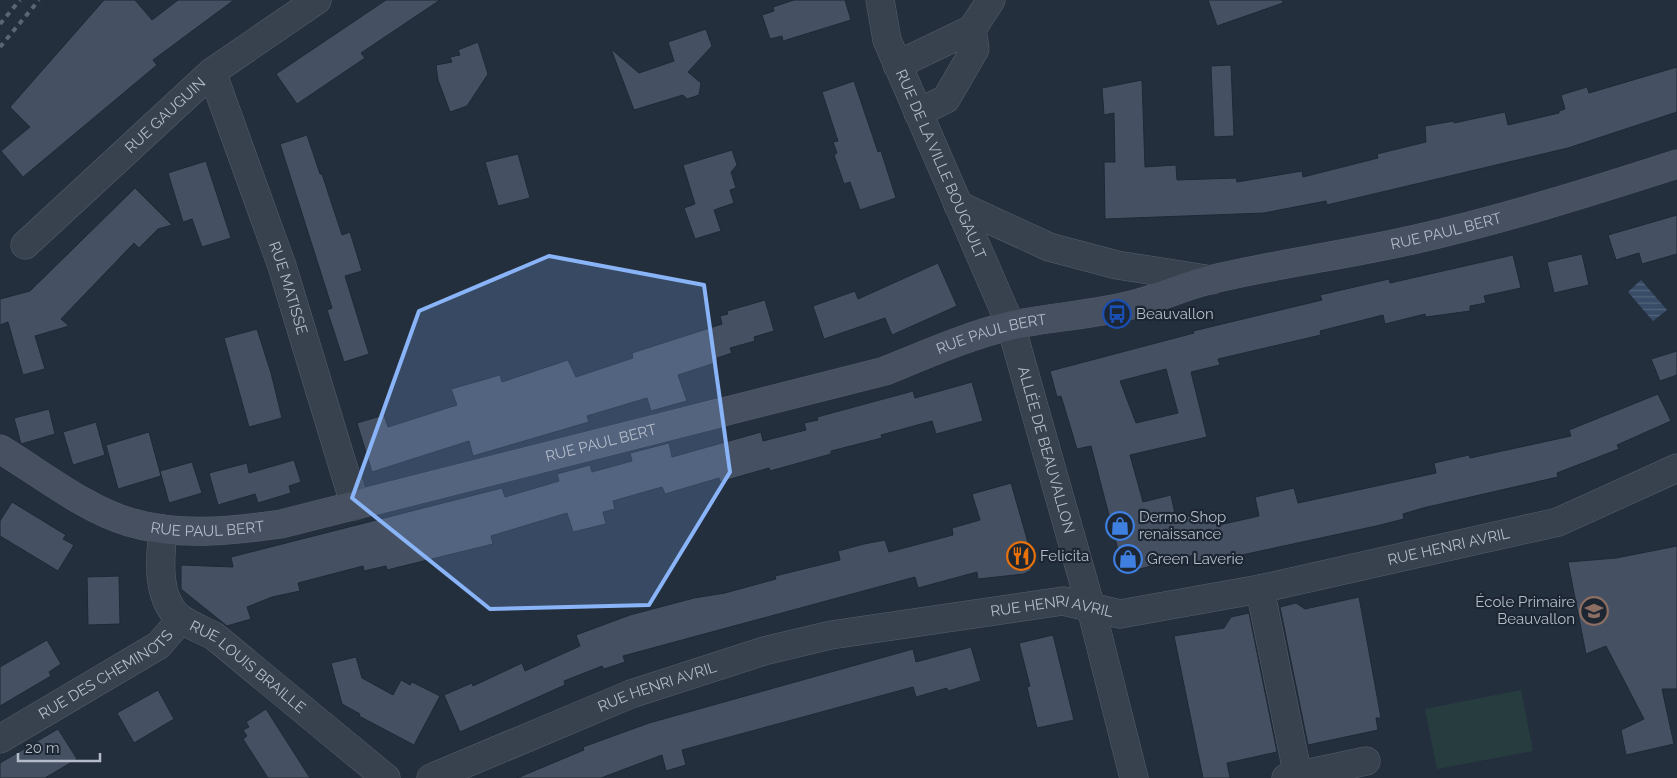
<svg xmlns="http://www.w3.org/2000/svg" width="1677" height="778" font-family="Raleway,sans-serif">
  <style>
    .grass { fill: #263c3f }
    .water { fill: url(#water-rules) }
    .building { fill: #455162; stroke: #1f2835; fill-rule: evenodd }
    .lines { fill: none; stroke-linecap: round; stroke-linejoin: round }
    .street-casing { stroke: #565f6c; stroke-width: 29 }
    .secondary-casing { stroke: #565f6c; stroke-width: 29 }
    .street { stroke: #38414e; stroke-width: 28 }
    .secondary { stroke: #465061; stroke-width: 28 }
    .rail { stroke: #5a6575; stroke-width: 4; stroke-dasharray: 5 5; stroke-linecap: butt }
    .marked { fill: #8ab4f8; fill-opacity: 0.2; stroke: #8ab4f8; stroke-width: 4; stroke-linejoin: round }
    .labels { text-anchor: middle; stroke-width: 4.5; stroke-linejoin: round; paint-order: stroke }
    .street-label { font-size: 15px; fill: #b4bcc9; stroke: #1d2633 }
    .poi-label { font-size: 15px; fill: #b4bcc9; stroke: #1d2633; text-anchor: start }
  </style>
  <defs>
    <pattern id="water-rules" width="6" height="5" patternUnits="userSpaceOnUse" patternTransform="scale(1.25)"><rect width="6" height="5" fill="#394c67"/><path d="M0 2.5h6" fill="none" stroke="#53647b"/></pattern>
  </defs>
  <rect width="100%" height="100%" fill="#242f3e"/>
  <path class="grass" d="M1521,690L1533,751L1437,769L1425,709Z"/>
  <path class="water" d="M1641,280L1667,310L1653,321L1628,292Z"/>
  <path class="building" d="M104,0H135L152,20L178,0H234L153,60L157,65L23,177L1,151L30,127L10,107Z
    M386,0H440L361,53L365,58L297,104L276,74Z
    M794,0H845L851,20L783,41L782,36L770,39L762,15L774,11L773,7Z
    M1208,0H1282L1283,3L1217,26Z
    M706,29L712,46L688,72L701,83L699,95L687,99L683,95L634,110L611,49L639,73L674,61L668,42Z
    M478,42L488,74L467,106L450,112L438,80L436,65L452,62L450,57L460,55L458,50Z
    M1231,65L1234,136L1214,137L1211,66Z
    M1677,67V112L1568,148L1327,205L1326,201L1264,213L1105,219L1104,162H1115L1114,113L1104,115L1102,88L1142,80L1145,167L1176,165L1177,180L1236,178L1237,182L1302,171L1303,177L1378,158L1377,154L1426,142L1425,126L1454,121V123L1505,112L1508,125L1559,113V111L1565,109L1561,95L1587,87L1589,93Z
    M854,81L878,152L881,151L896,198L860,210L850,182L844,184L834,155L837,153L833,142L838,141L822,92Z
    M307,135L320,174H322L342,235L350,232L362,271L345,276L369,354L344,362L327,310L332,308L280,144Z
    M732,150L737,165L731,172L736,188L730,190L734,203L714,210L721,231L695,239L684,208L695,204L683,165Z
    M518,154L530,198L498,206L485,162Z
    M206,161L231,238L202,247L192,219L183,222L168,173Z
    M135,188L172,225L158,229L139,248L134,243L61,319L69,326L35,336L45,369L23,375L8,322L0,325V299L30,291Z
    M1677,215V254L1642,264L1639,253L1616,260L1608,235Z
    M1582,254L1589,285L1554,293L1547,262Z
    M1513,255L1521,288L1484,296L1486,303L1470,306V311L1426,317L1425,314L1385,324L1383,315L1320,331L1321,335L1218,359L1220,365L1191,372L1207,437L1130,455L1143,502L1171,495L1176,519L1215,511L1219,525L1259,516L1255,497L1294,488L1298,503L1436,473L1434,463L1469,455L1470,458L1571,436L1569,430L1658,394L1671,421L1617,445L1619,449L1557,473L1558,477L1423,508L1403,514L1404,519L1376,526L1196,565L1194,555L1124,573L1091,446L1077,449L1061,396L1057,397L1050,371L1194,333L1193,331L1322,300L1320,295L1389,279L1390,283ZM1166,369L1178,413L1136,423L1120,381Z
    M938,263L957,306L892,335L885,318L824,339L813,306L855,291L858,299Z
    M765,300L774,331L754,337L755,341L730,348L732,353L717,358L718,362L678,375L687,401L651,411L647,398L587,416L589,422L473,456L469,441L372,472L357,423L384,415L388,427L457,405L451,389L500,375L502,382L568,360L576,377L633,358L632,353L722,324L720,316L728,314L727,311Z
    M257,329L271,373L282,418L249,427L224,338Z
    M1677,351V375L1660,381L1651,359Z
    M972,382L983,421L936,434L932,421L881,435L882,438L831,451V454L770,471L769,468L720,482L719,478L665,494L662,487L613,501L615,509L603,512L606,524L573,532L567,513L491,536L493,544L387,570L386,566L364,571L363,566L298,583L300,591L272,597L247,607L251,619L227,626L181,589V565L233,567L231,557L502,488L505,497L559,481L557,474L590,465L592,472L632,461L630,453L669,443L672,457L761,432L763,441L806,430L804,423L818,420L817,417L913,391L915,398Z
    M49,409L55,434L21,444L14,418Z
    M96,422L105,455L73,465L63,432Z
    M149,432L161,476L118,489L106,445Z
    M294,460L301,482L289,486L291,493L258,503L255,494L218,505L209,473L247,463L249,473Z
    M192,462L202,493L169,503L160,471Z
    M1011,483L1033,560L1031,570L1024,574L978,579L977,572L918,588L915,577L623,656L625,662L604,669L602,666L564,681L565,685L460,732L444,695L472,683L473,686L522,663L525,671L580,646L576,635L630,615L694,598L725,593L776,579L775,576L840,560L838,551L864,544L885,540L889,552L953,535L952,528L980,520L972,494Z
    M12,502L66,535L63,539L74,545L58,571L0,536V521Z
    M1677,546V689H1662L1674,744L1626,755L1621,730L1644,719L1606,646L1586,654L1568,562L1616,558Z
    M119,576L120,624L88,625L87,577Z
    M1359,597L1381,718H1376L1378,730L1308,745L1280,607L1296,603L1305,609Z
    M1249,613L1277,752L1227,763L1230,778H1203L1174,636L1224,628L1231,617Z
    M1053,635L1074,720L1037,728L1027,687L1030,686L1019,643Z
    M47,640L61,664L49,672L51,676L0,706V667Z
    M971,647L981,681L948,691L947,688L916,697L913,687L682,750L686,765L666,771L662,755L601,778H517L584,750L583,747L649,723L913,649L916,662Z
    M356,657L362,678L393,695L401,680L410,685L412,682L440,696L414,745L359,716L360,714L342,704L331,663Z
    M158,690L174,719L134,743L117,713Z
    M266,709L310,778H268L243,739L247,736L243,730L249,727L246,722Z
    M58,729L77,759L45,778H0V763Z"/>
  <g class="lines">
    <defs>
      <g id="street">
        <path id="s1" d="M880,0L887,40L1011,326L1091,608L1134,778"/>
        <path d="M897,65L972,29L991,0"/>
        <path id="s2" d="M212,72L282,266L355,506"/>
        <path d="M918,113L946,99L975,49L972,29"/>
        <path d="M958,205L1049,247L1117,265L1212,280"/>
        <path id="s3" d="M25,245L212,72L317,0"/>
        <path id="s4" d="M163,529C160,557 155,602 183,620C192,626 204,631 214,636L386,778"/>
        <path d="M1260,589L1298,776"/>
        <path id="s5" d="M0,739L159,645L181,619"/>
        <path id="s6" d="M431,778L631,694L764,651L831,635L1063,601L1120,614L1260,589L1558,522L1677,468"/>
        <path d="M1286,778L1366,761"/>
      </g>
      <g id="secondary">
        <path id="s7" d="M0,449C40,473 85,509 129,522C179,537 231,531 281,524L885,371C927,354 969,335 1013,325C1055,316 1098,315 1139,303C1163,296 1185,286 1209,280C1276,264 1345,255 1412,240C1501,220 1590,192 1677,164"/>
      </g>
    </defs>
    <use href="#street" class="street-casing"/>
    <use href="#secondary" class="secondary-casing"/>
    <use href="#street" class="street"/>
    <use href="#secondary" class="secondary"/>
    <path class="rail" d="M0,24L20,0
      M0,47L39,0"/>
  </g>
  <path class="marked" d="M549,256L704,285L730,472L649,605L490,609L352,498L419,311Z"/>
  <defs>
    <symbol id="bus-ring" viewBox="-11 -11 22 22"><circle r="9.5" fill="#1d2633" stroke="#1a4fb4" stroke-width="1.5"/><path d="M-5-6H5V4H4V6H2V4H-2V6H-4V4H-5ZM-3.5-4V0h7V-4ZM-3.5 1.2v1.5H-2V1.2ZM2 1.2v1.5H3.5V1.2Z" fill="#1a4fb4"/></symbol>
    <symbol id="shop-ring" viewBox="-11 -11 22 22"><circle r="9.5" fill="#1d2633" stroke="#3f7fe0" stroke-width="1.5"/><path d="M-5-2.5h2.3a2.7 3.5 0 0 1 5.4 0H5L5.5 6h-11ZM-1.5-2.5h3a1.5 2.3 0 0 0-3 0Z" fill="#3f7fe0"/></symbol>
    <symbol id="restaurant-ring" viewBox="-11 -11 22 22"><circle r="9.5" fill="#1d2633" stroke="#e8710a" stroke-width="1.5"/><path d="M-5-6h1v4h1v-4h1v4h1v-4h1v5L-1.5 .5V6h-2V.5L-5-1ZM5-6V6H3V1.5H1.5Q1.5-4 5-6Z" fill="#e8710a"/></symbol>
    <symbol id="school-ring" viewBox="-11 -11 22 22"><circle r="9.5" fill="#1d2633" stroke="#8d6e63" stroke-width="1.5"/><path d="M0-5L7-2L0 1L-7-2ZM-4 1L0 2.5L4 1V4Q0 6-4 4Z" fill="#8d6e63"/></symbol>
  </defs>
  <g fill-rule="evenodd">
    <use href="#bus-ring" x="1101" y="298" width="32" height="32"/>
    <use href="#shop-ring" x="1104" y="510" width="32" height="32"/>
    <use href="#restaurant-ring" x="1005" y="540" width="32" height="32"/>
    <use href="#shop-ring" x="1112" y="543" width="32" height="32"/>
    <use href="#school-ring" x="1578" y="595" width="32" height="32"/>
  </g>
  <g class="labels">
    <g class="street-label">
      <text dy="5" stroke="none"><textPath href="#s3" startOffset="191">RUE GAUGUIN</textPath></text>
      <text dy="5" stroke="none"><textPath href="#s1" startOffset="176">RUE DE LA VILLE BOUGAULT</textPath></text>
      <text dy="5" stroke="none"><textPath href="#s7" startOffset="1505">RUE PAUL BERT</textPath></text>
      <text dy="5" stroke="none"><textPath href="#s2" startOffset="229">RUE MATISSE</textPath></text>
      <text dy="5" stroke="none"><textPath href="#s7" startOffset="1038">RUE PAUL BERT</textPath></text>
      <text dy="5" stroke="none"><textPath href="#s7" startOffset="632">RUE PAUL BERT</textPath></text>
      <text dy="5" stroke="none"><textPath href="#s1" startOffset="481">ALLÉE DE BEAUVALLON</textPath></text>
      <text dy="5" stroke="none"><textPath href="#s7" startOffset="228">RUE PAUL BERT</textPath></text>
      <text dy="5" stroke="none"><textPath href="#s6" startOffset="1054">RUE HENRI AVRIL</textPath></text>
      <text dy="5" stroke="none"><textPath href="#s6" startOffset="649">RUE HENRI AVRIL</textPath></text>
      <text dy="5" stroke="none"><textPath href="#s4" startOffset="178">RUE LOUIS BRAILLE</textPath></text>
      <text dy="5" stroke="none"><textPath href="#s5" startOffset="124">RUE DES CHEMINOTS</textPath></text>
      <text dy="5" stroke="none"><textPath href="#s6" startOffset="244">RUE HENRI AVRIL</textPath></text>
    </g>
    <g class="poi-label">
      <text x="1136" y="319">Beauvallon</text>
      <text x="1139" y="522">Dermo Shop<tspan x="1139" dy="17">renaissance</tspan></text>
      <text x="1040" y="561">Felicita</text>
      <text x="1147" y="564">Green Laverie</text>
      <text x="1575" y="607" text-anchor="end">École Primaire<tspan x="1575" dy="17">Beauvallon</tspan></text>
    </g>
  </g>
  <path d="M18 753v8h82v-8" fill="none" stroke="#b4bcc9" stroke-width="2.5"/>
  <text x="25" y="753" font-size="15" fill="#b4bcc9" stroke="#1d2633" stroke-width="4" paint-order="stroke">20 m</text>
</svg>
